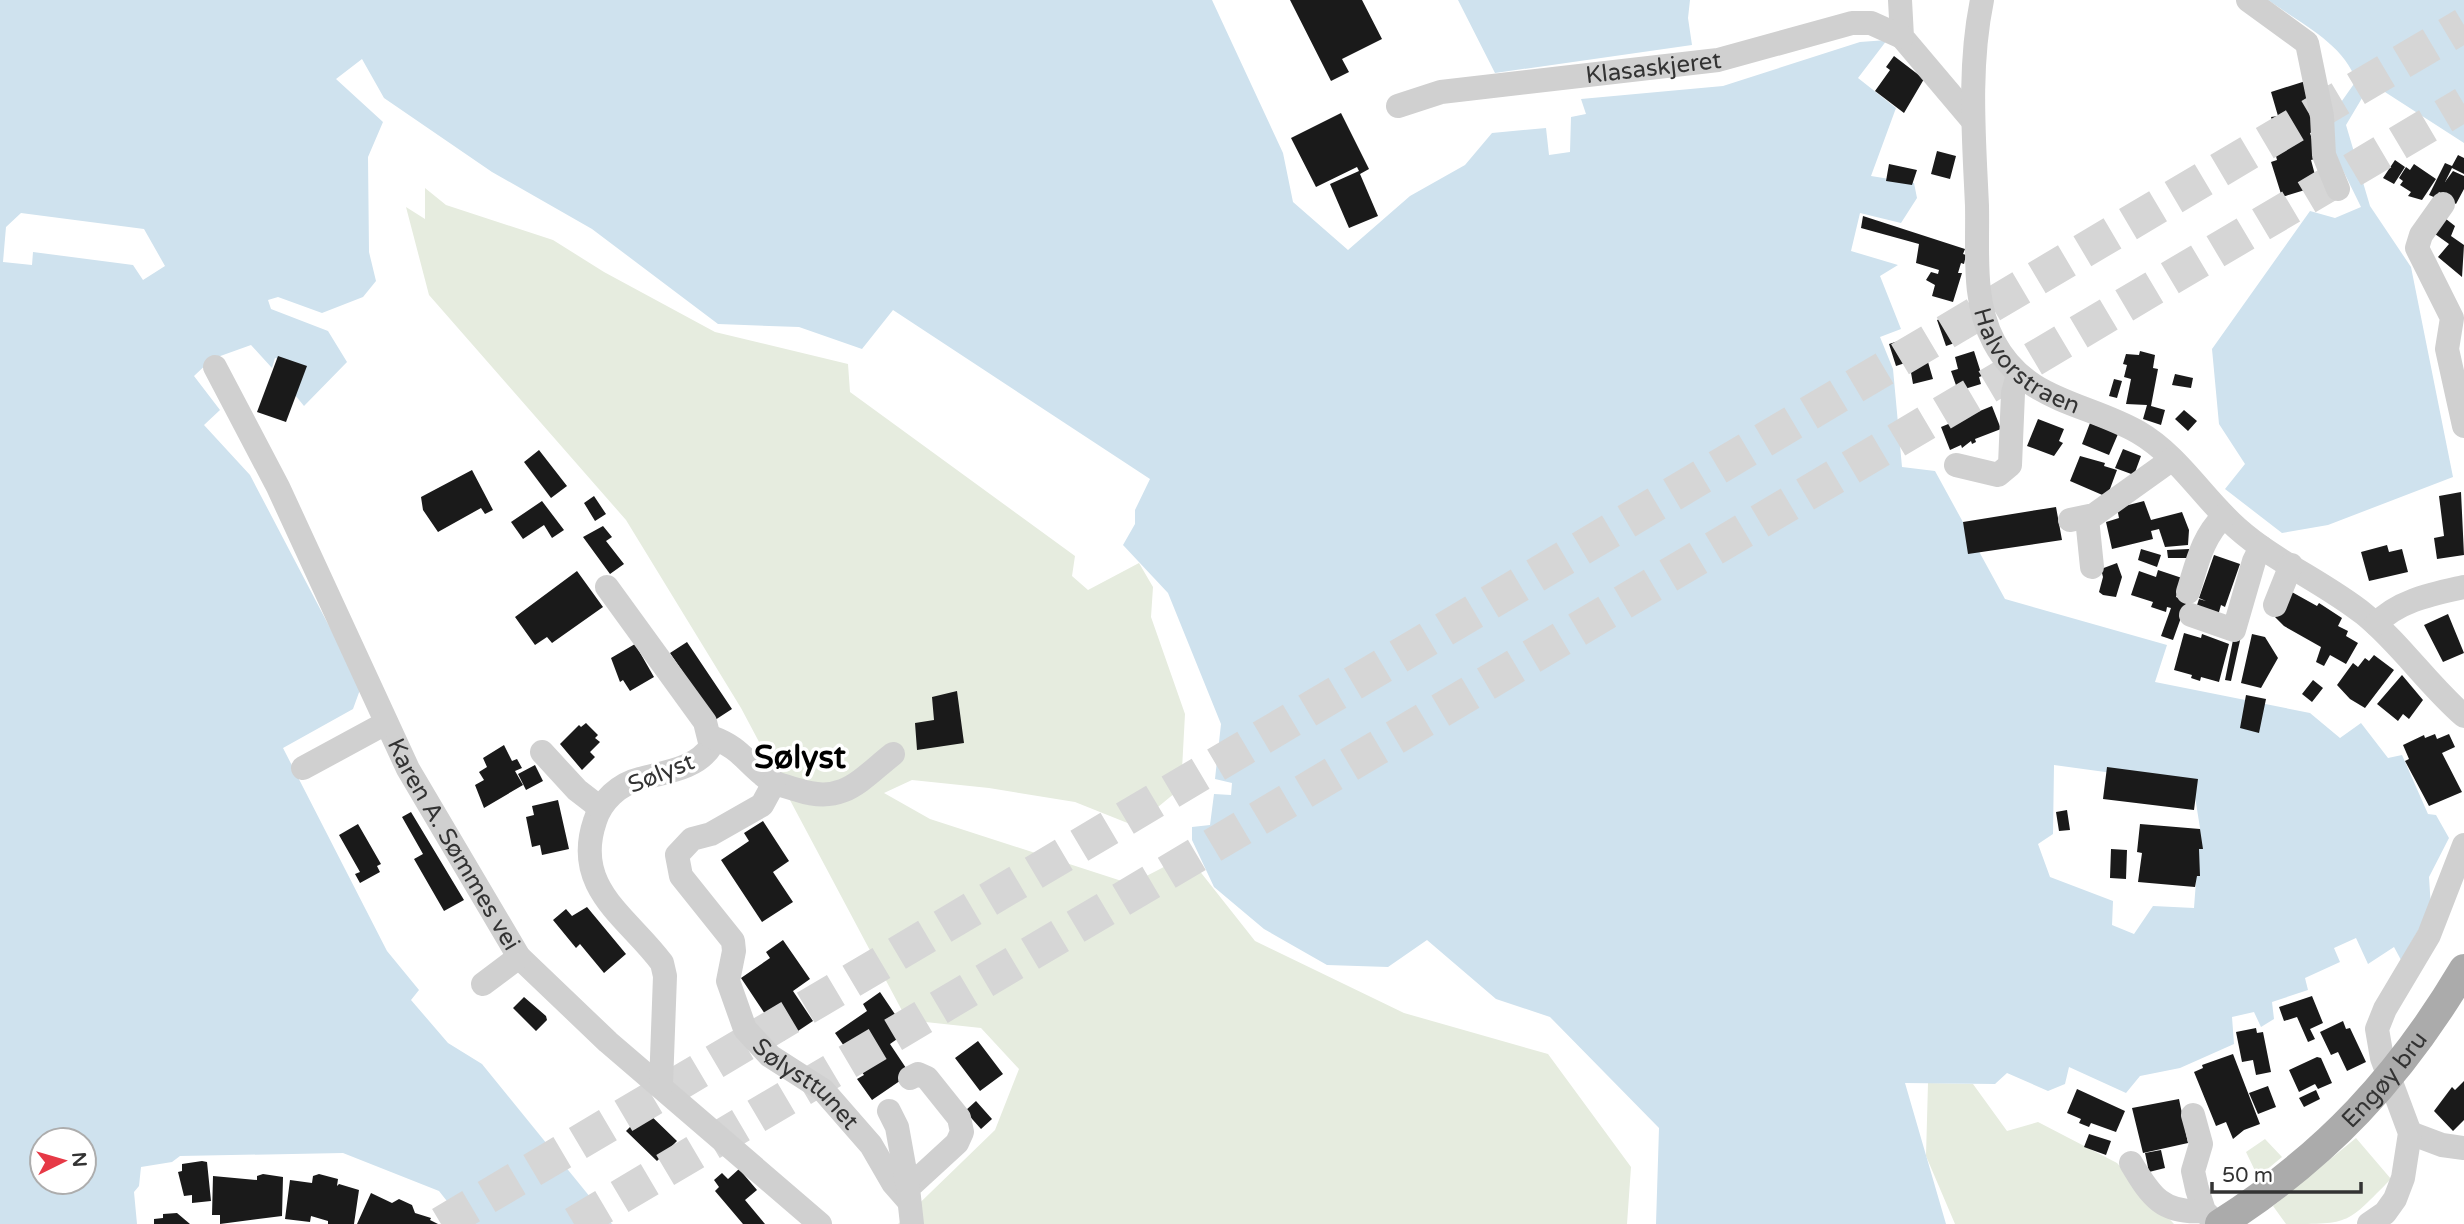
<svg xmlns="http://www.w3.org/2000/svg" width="2464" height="1224" font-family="'Varela Round',sans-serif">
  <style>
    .green { fill: #e6ecdf }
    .water { fill: #cfe2ee; fill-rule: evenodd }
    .building { fill: #1a1a1a }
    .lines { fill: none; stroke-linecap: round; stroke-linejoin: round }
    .highway-tunnel { stroke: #d6d6d6; stroke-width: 35; stroke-dasharray: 35 18; stroke-linecap: butt }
    .minor { stroke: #d0d0d0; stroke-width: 24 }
    .major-bridge { stroke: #ababab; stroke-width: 30 }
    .labels { text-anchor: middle; stroke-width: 7; stroke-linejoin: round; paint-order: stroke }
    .street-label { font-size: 24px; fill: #333; stroke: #fff }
    .district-label { font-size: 32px; font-weight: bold; fill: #000; stroke: #fff }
  </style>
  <rect width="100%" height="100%" fill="#fff"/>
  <path class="green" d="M425,188L446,205L553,240L604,272L715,332L848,364L850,392L1075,556L1072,576L1088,590L1139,563L1153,587L1151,617L1185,714L1181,788L1135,826L1075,802L989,788L912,780L884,793L930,819L1131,884L1187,855L1255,941L1404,1013L1548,1054L1631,1167L1627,1224H898L995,1130L1019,1069L981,1028L907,1020L741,708L626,520L429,295L406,207L425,219Z
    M1928,1083L1973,1084L2007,1131L2038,1122L2117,1163L2174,1224H1955L1926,1156Z
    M2356,1138L2391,1179C2346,1224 2352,1224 2286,1224L2273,1206Z
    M2265,1139L2282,1157L2258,1177L2246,1152Z"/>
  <path class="water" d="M0,0H1212L1283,153L1293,202L1348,250L1410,196L1465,165L1492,133L1546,128L1549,155L1570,152L1571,117L1586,114L1581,99L1723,86L1860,42L1887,40L1858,78L1896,108L1871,176L1914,183L1917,198L1901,223L1860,213L1851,251L1898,265L1880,276L1901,329L1880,337L1893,369L1902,467L1935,471L2005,599L2167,645L2155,682L2310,713L2340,738L2361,723L2388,758L2402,755L2428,814L2436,815L2449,838L2429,877L2431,908L2401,960L2394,947L2368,964L2356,938L2334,948L2340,962L2305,978L2308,990L2272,1002L2274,1019L2261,1027L2254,1012L2232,1017L2234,1044L2180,1068L2140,1076L2126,1093L2069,1067L2065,1084L2048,1091L2007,1073L1995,1084L1905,1083L1946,1224H1656L1659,1128L1550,1017L1496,999L1427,940L1388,967L1327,965L1264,929L1214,887L1192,840V827L1210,825L1214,794L1231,795L1232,783L1215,779L1221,724L1168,593L1123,545L1135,524V510L1150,479L893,310L862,349L799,327L718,324L592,229L492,172L384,98L362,59L336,79L383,122L368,157L369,252L376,281L363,297L322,313L278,297L268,300L271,309L328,331L347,362L304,406L295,395L304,367L275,358L272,368L251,345L212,359L194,376L220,410L204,425L250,475L361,687L353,709L283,748L387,951L419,990L411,1000L448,1043L482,1064L612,1224H465L439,1191L343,1153L180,1156L172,1162L141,1167L139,1186L134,1192L137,1224H0ZM21,213L144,229L165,266L143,280L133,265L33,252L32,265L3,262L6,227ZM2054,765L2193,784L2200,828L2194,908L2153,906L2134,934L2112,925L2113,901L2050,877L2038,844L2053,834ZM42,1140H84V1182H42Z
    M1458,0H1690L1688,18L1692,45L1495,73Z
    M2268,0H2464V143L2371,83L2346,125L2370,206L2411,267L2453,477L2328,525L2282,533L2225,489L2245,464L2219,424L2212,349L2310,211L2335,218L2361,207L2334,152L2332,115L2356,81C2345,44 2297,21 2268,0Z"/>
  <path class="building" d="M1290,0H1362L1382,39L1342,59L1349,72L1331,81Z
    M1894,56L1924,79L1904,113L1875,91L1890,70L1886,67Z
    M2312,79L2320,130L2310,133L2318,158L2311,160L2318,186L2282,197L2271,162L2277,160L2273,144L2279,142L2271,117L2278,116L2271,92Z
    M1341,113L1369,169L1360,174L1378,216L1349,228L1330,184L1359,171L1357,167L1316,187L1291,138Z
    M1937,151L1956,156L1950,179L1931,174Z
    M2458,155L2464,158V174L2452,168L2445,182L2453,171L2464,176V189L2456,204L2439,192L2436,198L2429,195L2445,163L2452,166Z
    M2395,160L2405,167L2394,184L2383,178Z
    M1889,164L1917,170L1912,185L1886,181Z
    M2414,164L2436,179L2422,200L2408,196L2411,192L2400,185L2403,181L2399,178L2406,167L2410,170Z
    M1863,216L1965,249L1963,254L1966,255L1964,264L1961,263L1958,273H1962L1953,302L1932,296L1935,285L1926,280L1931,272L1938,274L1939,270L1916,263L1919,244L1861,228Z
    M2446,219L2455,226L2451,236L2464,245L2462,277L2438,257L2449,244L2435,234Z
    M1960,312L1969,326L1966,327L1969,338L1946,346L1937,320Z
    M1908,338L1910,344L1921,340L1926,356L1896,366L1889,344Z
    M1974,351L1982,376L1979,377L1981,384L1958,391L1951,371L1958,369L1955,357Z
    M2140,351L2155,355L2153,368L2158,369L2151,406L2165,410L2161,425L2143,419L2147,405L2126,404L2131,379L2124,377L2127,365L2123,364L2126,354L2139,355Z
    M278,356L307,366L286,422L257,412Z
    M1928,362L1933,379L1913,384L1910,367Z
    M2175,374L2193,378L2191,388L2172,385Z
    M2114,379L2122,381L2117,398L2109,396Z
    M1992,406L2001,429L1975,439L1976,442L1972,444L1971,441L1962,448L1961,445L1950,450L1941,427Z
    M2184,410L2197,421L2188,431L2175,419Z
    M2038,419L2064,429L2059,441L2063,443L2054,456L2027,446Z
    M2090,423L2118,434L2109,455L2082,444Z
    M2123,449L2141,456L2134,475L2115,468Z
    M539,450L567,486L551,498L524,462Z
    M2080,456L2105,463L2104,466L2117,470L2107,497L2070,481Z
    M472,470L493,510L485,514L481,508L438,532L423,510L421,497Z
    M2461,492L2464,555L2437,559L2434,538L2444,536L2439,496Z
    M594,496L606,514L595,521L584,503Z
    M542,501L564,530L552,538L544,525L523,539L511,522Z
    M2144,501L2151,520L2182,512L2189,530L2188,545L2165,547L2159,529L2151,531L2153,539L2112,549L2106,522L2119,518L2117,508Z
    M2056,507L2062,540L1968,554L1963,522Z
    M603,526L612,537L606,541L624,564L610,574L583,537Z
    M2387,545L2389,552L2402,549L2408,572L2369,581L2361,552Z
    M2141,549L2161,555L2157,567L2138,560Z
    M2189,549V558H2168L2167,550Z
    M2214,555L2240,564L2225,607L2221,605L2217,619L2195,611L2199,599L2206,601L2199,598Z
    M2117,563L2122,577L2116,597L2103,595L2099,592L2103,577L2101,569Z
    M2158,570L2182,578L2176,597L2187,601L2173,640L2161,636L2171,608L2167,607L2166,612L2151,607L2153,602L2131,595L2139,571L2156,577Z
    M577,571L603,607L552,643L547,637L535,645L515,617Z
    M2290,591L2317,606L2319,603L2342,618L2338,626L2348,631L2346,636L2358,643L2346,664L2330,655L2324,666L2316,662L2321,647L2284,626L2275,617Z
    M2448,614L2464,653L2443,662L2424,625Z
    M2184,633L2201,638L2202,634L2229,644L2219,682L2201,677L2200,681L2191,678L2192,675L2174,670Z
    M2252,634L2265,637L2278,658L2261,688L2241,683Z
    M2234,635L2241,636L2231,681L2225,680Z
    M687,642L732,709L715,720L670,653Z
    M635,644L654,677L630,691L623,680L620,682L611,658Z
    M2374,655L2394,670L2365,708L2350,699L2337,685L2353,663L2358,667L2365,658L2369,661Z
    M2402,675L2423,700L2409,719L2403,714L2398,721L2377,704Z
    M2313,680L2323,688L2312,702L2302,694Z
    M957,691L964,743L917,750L915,723L934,720L932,697Z
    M2246,695L2266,699L2259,733L2240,728Z
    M586,723L598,735L595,738L600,742L590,752L595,757L582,770L560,744L579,725L581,727Z
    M2435,734L2437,739L2449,734L2455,747L2442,753L2462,792L2429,806L2405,761L2409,759L2403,745L2424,735L2425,738Z
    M504,745L512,761L517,759L522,768L515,771L523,785L484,808L475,785L484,780L479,772L487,767L483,758Z
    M535,765L543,781L526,790L518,774Z
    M2107,767L2198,779L2194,810L2103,799Z
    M558,800L569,849L542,855L540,845L532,847L526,817L534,815L532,806Z
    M2067,810L2070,830L2059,831L2056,812Z
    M411,812L464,900L444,911L414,859L423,854L402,817Z
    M763,821L789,861L773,872L793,902L762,922L721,860L749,841L744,833Z
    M358,824L381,864L377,866L380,872L360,883L355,874L360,872L339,835Z
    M2140,824L2200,829L2203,849H2199L2200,876H2197L2195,887L2138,882L2142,853L2137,852Z
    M2111,849L2127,850L2126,879L2110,878Z
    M587,907L626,954L604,973L580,944L576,948L553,920L566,909L572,916Z
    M783,940L810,979L793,991L813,1021L783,1041L741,978L770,958L766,952Z
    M880,992L907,1032L890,1044L910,1074L872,1100L857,1079L864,1075L835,1033L867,1011L863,1004Z
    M2312,996L2323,1023L2310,1029L2315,1039L2308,1042L2297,1017L2284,1021L2279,1007Z
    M524,997L546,1016L547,1020L536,1031L513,1008Z
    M2343,1021L2346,1029L2350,1028L2366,1062L2347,1071L2338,1052L2331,1055L2320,1032Z
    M2256,1028L2257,1033L2263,1032L2271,1072L2256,1075L2253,1060L2242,1062L2236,1032Z
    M978,1041L1003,1074L980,1091L955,1058Z
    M2233,1054L2260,1124L2244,1130L2233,1139L2226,1122L2216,1126L2194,1072L2203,1068L2202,1065Z
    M2317,1057L2321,1058L2332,1083L2318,1089L2315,1084L2299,1092L2289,1070Z
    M2464,1081V1120L2453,1131L2434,1111L2452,1087L2455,1090Z
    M2268,1086L2276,1107L2258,1114L2249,1093Z
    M2077,1089L2125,1111L2116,1132L2091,1123L2089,1127L2079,1123L2081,1119L2067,1113Z
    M2316,1090L2320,1099L2304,1107L2299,1098Z
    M2179,1099L2188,1143L2143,1153L2132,1108Z
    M976,1101L992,1119L981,1129L965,1111Z
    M646,1111L677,1141L657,1161L626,1131Z
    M2089,1134L2111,1141L2106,1155L2084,1147Z
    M2161,1150L2165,1168L2149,1172L2145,1153Z
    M202,1161L207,1162L211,1201L192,1203V1195L184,1196L178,1172L182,1171V1164Z
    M739,1169L757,1190L745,1200L765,1224H743L715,1191L719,1187L714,1180L722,1173L728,1179Z
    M263,1174L283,1177L282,1216L220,1224V1215H212L213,1176L257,1180V1176Z
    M319,1174L338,1179L337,1186L339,1184L359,1190L354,1224H328V1221L311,1216L310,1222L285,1219L290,1180L312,1183L313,1176Z
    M371,1193L392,1203L399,1199L412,1205L415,1213L431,1218L430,1220L438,1224H357Z
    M177,1213L190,1224H154V1219L163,1218V1214Z"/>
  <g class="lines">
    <path class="highway-tunnel" d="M441,1224L2464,25
      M574,1224L2464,104"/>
    <g class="minor">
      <path d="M1900,0L1902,37L1973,121"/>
      <path id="s1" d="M1982,0C1968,68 1974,138 1977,206C1978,250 1972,302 1994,342C2026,402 2085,402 2138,432C2178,455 2203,498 2237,528C2275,562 2324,582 2364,614C2401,644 2428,685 2464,716"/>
      <path d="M2248,0L2307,43L2322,116L2324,155L2338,189"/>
      <path id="s2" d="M1398,106L1441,92L1718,60L1852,23H1871L1902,37"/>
      <path d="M2443,204L2421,235L2417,248L2452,318L2447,349L2464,426"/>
      <path id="s3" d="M215,367L278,487L408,769L519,957L608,1042L820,1224"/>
      <path d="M1956,465L1998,475L2010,465L2013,393L2018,374"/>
      <path d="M2087,518L2092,567"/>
      <path d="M2070,520L2094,515L2171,460"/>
      <path d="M607,587L705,722L711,746C697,769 664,772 640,779C619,784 601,801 595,821C572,888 628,917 662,963L665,976L661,1085"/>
      <path d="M2188,592C2197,564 2202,537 2224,516"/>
      <path d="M2275,605L2291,565"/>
      <path d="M2191,615L2234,630L2254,561L2261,547"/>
      <path d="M2376,624C2399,600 2433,594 2464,587"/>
      <path d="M711,737C738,747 742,757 763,775C773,784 785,786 798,790C843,805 860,780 893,754"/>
      <path d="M542,752L577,790L599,807"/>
      <path d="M303,768L386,723"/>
      <path id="s4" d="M774,783L762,805L711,834L692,839L677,855L681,876L733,941L734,951L728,981L745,1029L770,1056L823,1090L871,1145L893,1183L907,1199"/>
      <path d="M483,984L519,957"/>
      <path d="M910,1078L918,1074L927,1078L959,1118L962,1132L957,1143L908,1188L912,1224"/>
      <path d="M889,1111L897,1127L908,1188"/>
      <path d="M2193,1115L2201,1144L2193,1171L2197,1189L2204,1211L2217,1224"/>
      <path d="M2410,1133L2442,1145L2464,1148"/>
      <path d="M2131,1163C2151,1197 2163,1214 2204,1211"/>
      <path d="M2369,1224L2385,1213L2395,1199L2403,1178L2410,1133L2382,1058L2377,1029L2385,1009L2429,935L2464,845"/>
    </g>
    <path class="major-bridge" id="s5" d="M2220,1224C2326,1156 2400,1077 2464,969"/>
  </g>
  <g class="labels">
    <g class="street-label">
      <text dy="8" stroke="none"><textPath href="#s2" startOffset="259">Klasaskjeret</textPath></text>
      <text dy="8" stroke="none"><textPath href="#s1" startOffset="382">Halvorstraen</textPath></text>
      <text transform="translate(661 773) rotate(-22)" y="8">Sølyst</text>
      <text dy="8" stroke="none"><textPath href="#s3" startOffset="534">Karen A. Sømmes vei</textPath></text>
      <text dy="8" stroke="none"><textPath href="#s5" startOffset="220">Engøy bru</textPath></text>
      <text dy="8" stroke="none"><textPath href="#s4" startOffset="404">Sølysttunet</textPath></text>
    </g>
    <g class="district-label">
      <text x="800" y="768">Sølyst</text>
    </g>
  </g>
  <g transform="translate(63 1161) rotate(85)"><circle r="33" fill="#ffffff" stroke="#adadad" stroke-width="2"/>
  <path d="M0-5L12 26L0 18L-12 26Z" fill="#e63946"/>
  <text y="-10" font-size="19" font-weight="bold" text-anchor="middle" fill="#333333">N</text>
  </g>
  <path d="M2212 1182v10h149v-10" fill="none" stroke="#333333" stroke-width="3.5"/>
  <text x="2222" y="1182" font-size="21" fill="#333333" stroke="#ffffff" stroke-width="5" paint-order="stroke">50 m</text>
</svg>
